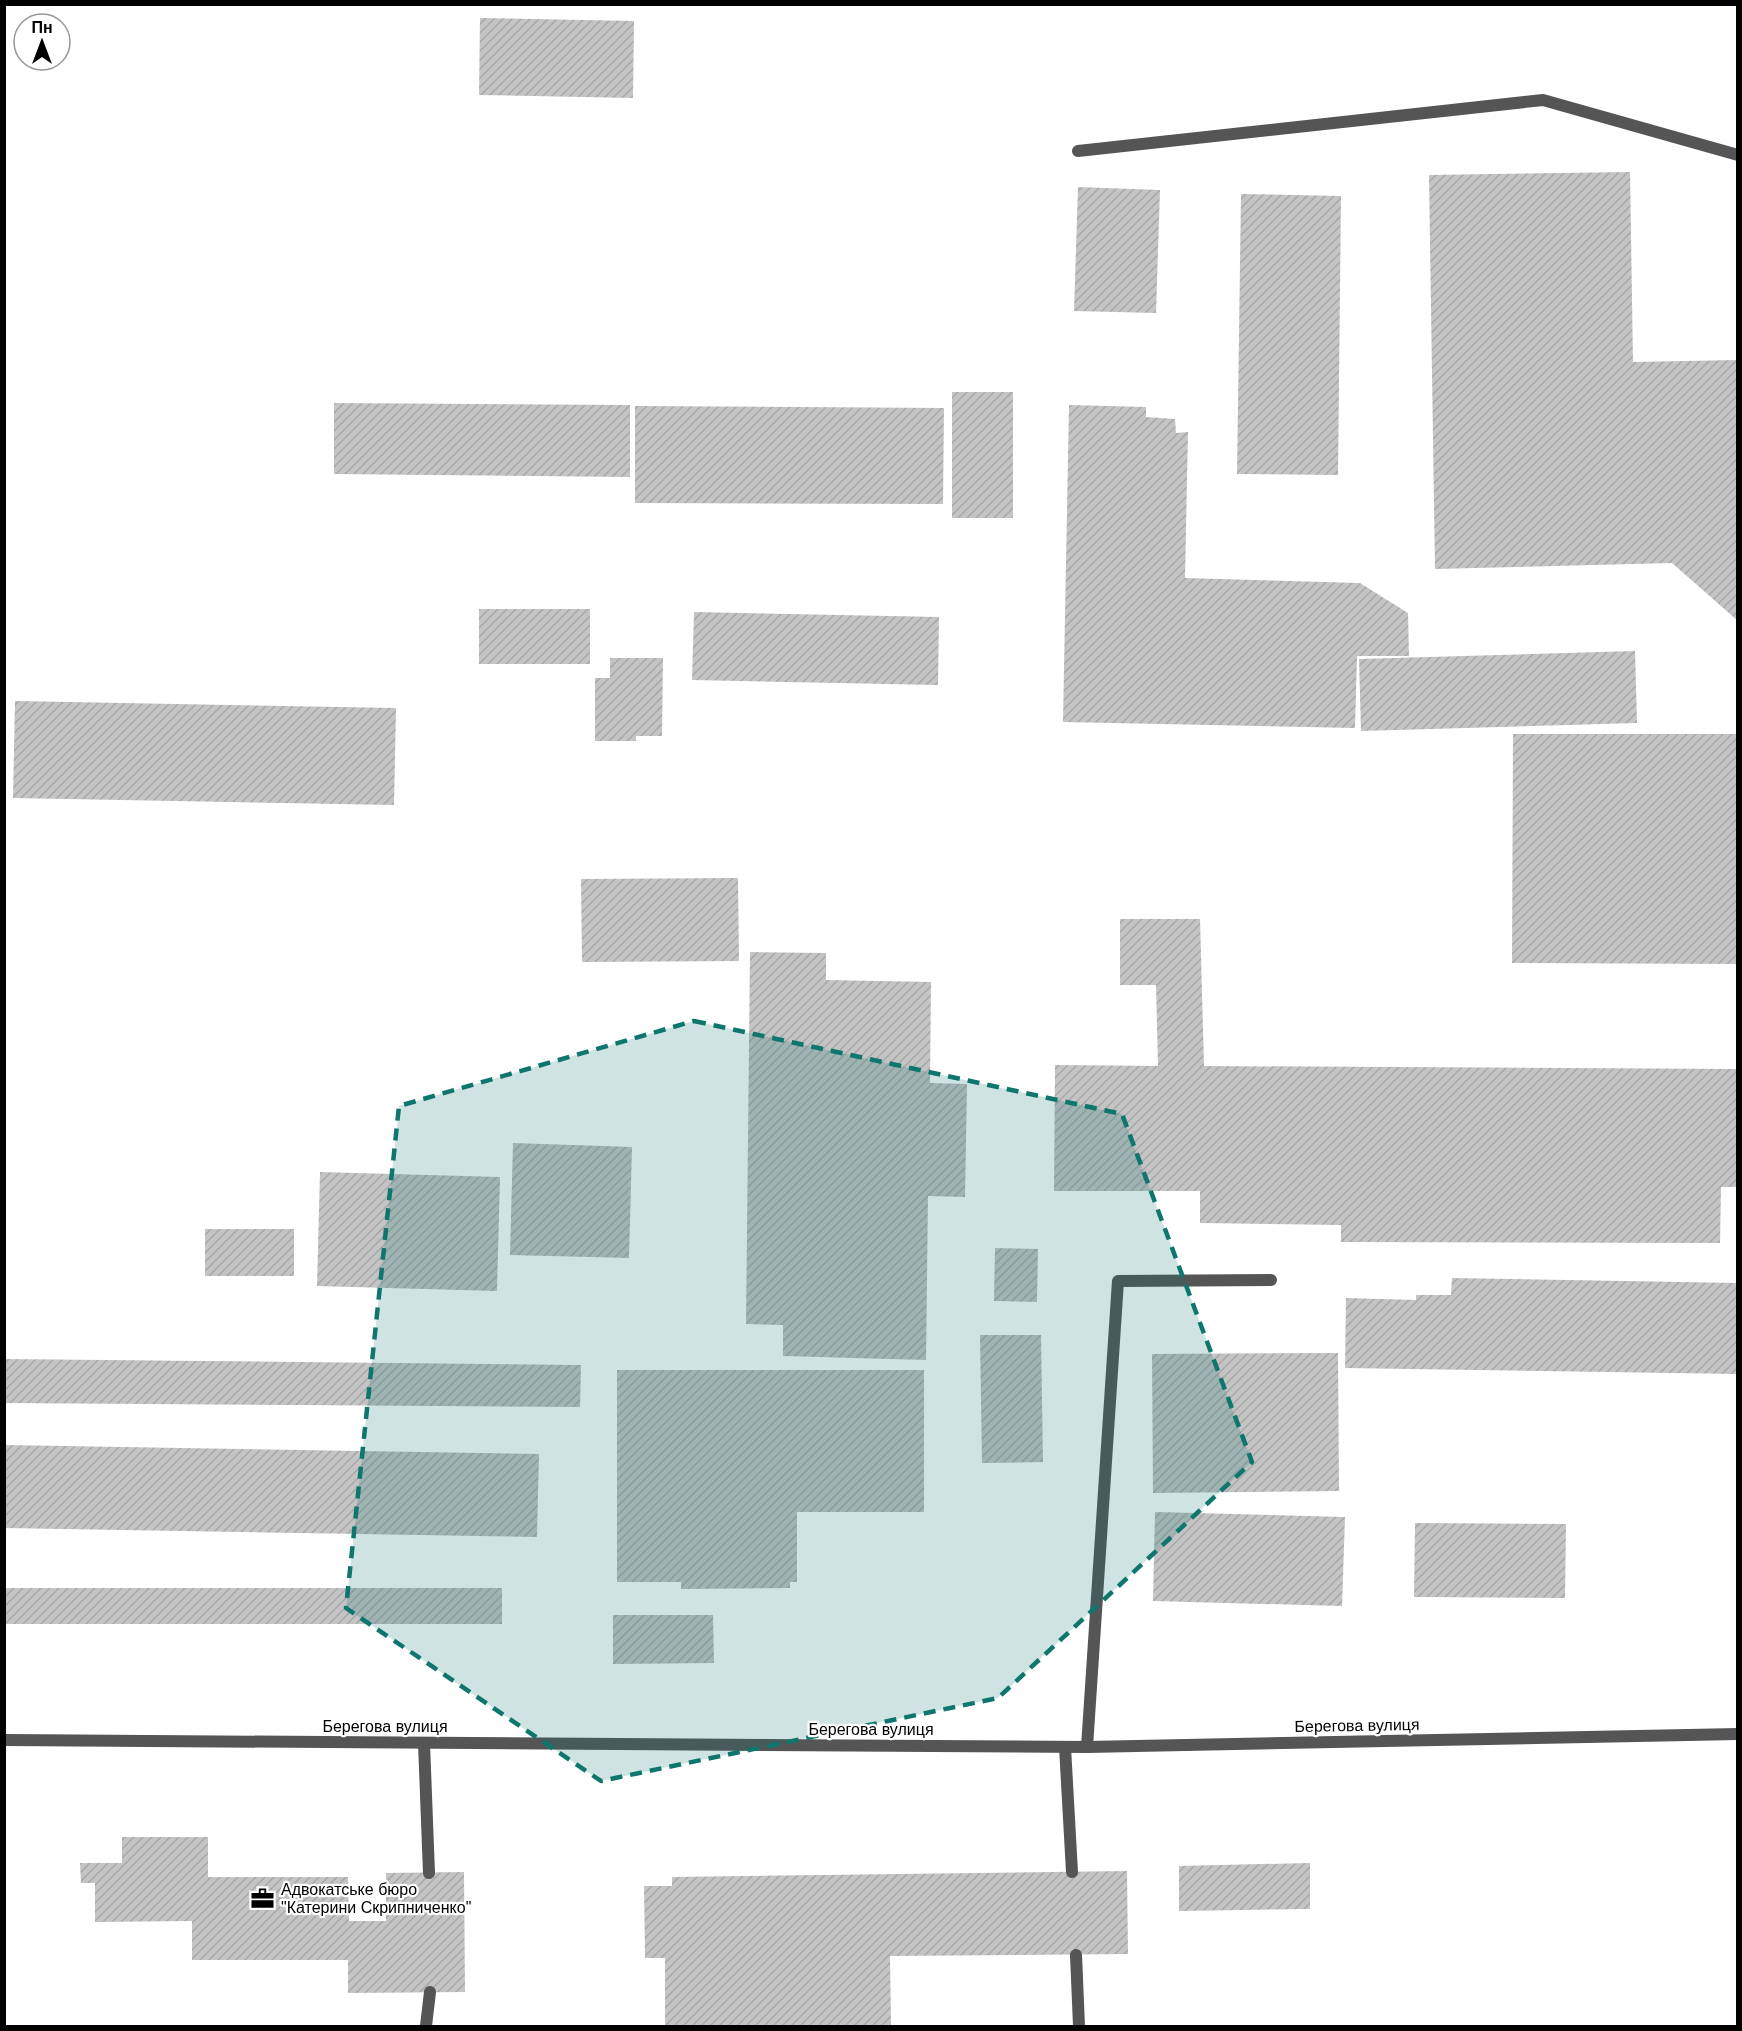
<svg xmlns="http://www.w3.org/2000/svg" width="1742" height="2031" font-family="Arial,sans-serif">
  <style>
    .building { fill: url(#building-hatch) }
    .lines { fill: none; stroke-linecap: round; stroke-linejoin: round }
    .service { stroke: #555; stroke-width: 12 }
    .minor { stroke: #555; stroke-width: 12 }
    .marked { fill: #0f766e; fill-opacity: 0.2; stroke: #0f766e; stroke-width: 4.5; stroke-dasharray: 12 8; stroke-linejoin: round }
    .labels { text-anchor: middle; stroke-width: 4.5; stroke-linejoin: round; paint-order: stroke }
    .street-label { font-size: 16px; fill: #000; stroke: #fff }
    .poi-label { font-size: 16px; fill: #000; stroke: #fff; text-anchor: start }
  </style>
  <defs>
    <pattern id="building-hatch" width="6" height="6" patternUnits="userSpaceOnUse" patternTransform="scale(1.5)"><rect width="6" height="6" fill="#c4c4c4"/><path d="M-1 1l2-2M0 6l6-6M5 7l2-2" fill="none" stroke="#a7a7a7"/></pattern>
  </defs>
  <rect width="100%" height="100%" fill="#fff"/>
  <path class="building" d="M480,18L634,21L633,98L479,95Z
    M1630,172L1633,362L1738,360V621L1672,563L1435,569L1429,175Z
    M1078,187L1160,190L1156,313L1074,311Z
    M1241,194L1341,196L1338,475L1237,474Z
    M952,392H1013V518H952Z
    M334,403L630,405V477L334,474Z
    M1069,405L1146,407V417L1175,419L1176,433L1188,432L1185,578L1360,583L1408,613L1409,656H1357L1355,728L1063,722Z
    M635,406L944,408L943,504L635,503Z
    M479,609H590V664H479Z
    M694,612L939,617L938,685L692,680Z
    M1635,651L1637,723L1361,731L1359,659Z
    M610,658H663L662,736H636V741H595V678H610Z
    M15,701L396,708L394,805L13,798Z
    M1513,734H1738V964L1512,963Z
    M738,878L739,961L582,962L581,879Z
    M1120,919H1200L1204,1066L1738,1069V1187H1721L1720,1243L1341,1242V1225L1200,1223V1191H1054L1055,1065L1158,1066L1156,985H1120Z
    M750,952L826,953V980L931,982L930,1083L967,1084L965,1197L928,1196L926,1360L783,1356V1325L746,1324Z
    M513,1143L632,1147L629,1258L510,1255Z
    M320,1172L500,1177L497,1291L317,1286Z
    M205,1229H294V1276H205Z
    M995,1248L1038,1249L1037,1302L994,1301Z
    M1452,1278L1738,1283V1374L1345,1368L1346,1298L1416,1300V1295H1451Z
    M980,1335H1041L1043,1462L982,1463Z
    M1338,1353L1339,1491L1153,1493L1152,1354Z
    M4,1359L581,1365L580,1407L4,1403Z
    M617,1370H924V1512H797V1582H790V1588L681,1589V1582H617Z
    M4,1445L539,1454L537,1537L4,1528Z
    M1155,1512L1345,1517L1342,1606L1153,1601Z
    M1415,1523L1566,1524L1565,1598L1414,1597Z
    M4,1588H502V1624H4Z
    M613,1615H713L714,1663L613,1664Z
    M122,1837H208V1877H348L349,1921H386V1873L464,1872L465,1992L348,1993V1960H192V1921L95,1922V1883H81L80,1863H122Z
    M1310,1863V1909L1179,1911V1866Z
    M1127,1871L1128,1954L890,1956L891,2026H665V1958H645L644,1886H672V1877Z"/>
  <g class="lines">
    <path class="service" d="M1078,151L1543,100L1738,155
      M424,1743L429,1873
      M1065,1747L1072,1872
      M1087,1747L1118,1281L1271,1280
      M1076,1955L1079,2026
      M426,2026L430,1992"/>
    <path class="minor" d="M4,1740L1087,1747L1738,1734"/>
  </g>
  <path class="marked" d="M694,1021L1122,1114L1252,1462L998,1698L601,1781L346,1608L399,1106Z"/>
  <defs>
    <symbol id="office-bare" viewBox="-9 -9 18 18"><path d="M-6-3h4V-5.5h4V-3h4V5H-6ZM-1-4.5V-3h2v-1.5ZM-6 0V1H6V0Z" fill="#000" stroke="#fff" stroke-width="2.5" paint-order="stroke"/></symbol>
  </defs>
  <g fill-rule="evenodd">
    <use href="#office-bare" x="246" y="1882" width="33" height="33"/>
  </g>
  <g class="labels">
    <g class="street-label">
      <text transform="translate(1357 1725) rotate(-1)" y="6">Берегова вулиця</text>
      <text x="385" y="1732">Берегова вулиця</text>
      <text x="871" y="1735">Берегова вулиця</text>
    </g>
    <g class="poi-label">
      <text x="281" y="1895">Адвокатське бюро<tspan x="281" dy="18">"Катерини Скрипниченко"</tspan></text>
    </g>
  </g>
  <rect width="1742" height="2031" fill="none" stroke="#000000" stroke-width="12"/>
  <g transform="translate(42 42)"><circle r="28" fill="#ffffff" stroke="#999999" stroke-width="1.5"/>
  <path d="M0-4.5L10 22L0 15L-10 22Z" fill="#000000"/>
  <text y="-9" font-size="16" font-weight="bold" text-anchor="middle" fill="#000000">Пн</text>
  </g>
</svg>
